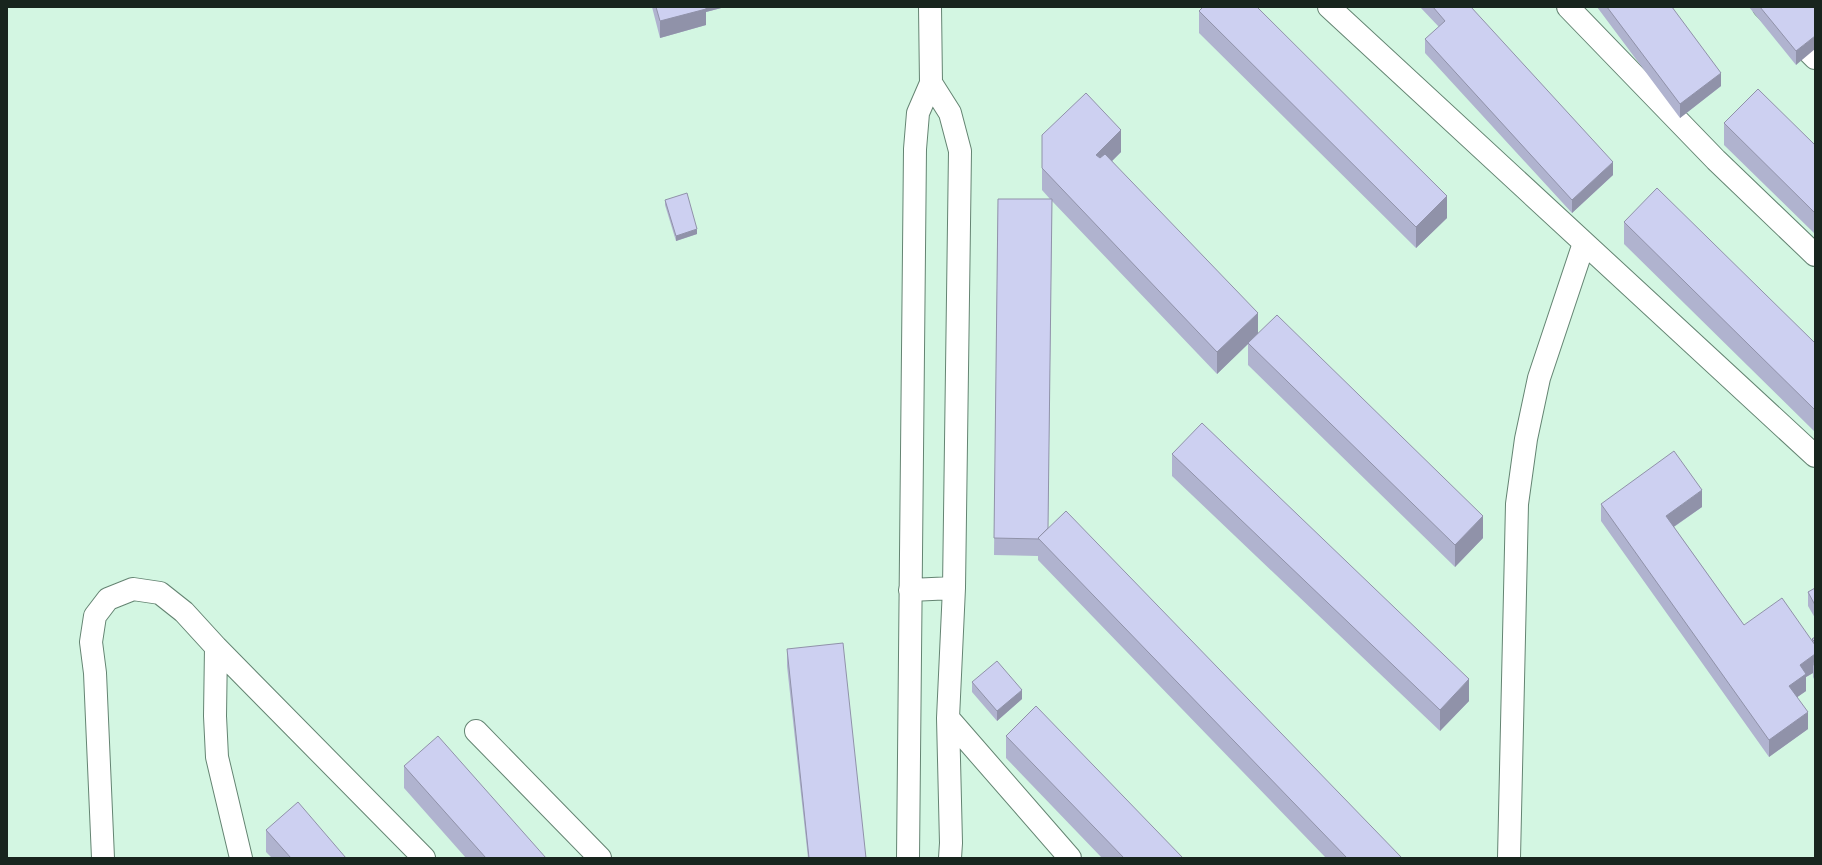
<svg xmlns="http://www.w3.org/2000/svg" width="1822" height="865" font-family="'Crimson Pro',serif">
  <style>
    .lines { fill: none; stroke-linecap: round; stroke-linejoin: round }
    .street-casing { stroke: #648472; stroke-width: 24 }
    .street { stroke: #fff; stroke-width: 22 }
    .wall { fill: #b0b3cf }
    .shaded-wall { fill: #9092a9 }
    .building { fill: #cdd0f1; stroke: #9092a9 }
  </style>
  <rect width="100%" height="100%" fill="#d3f6e2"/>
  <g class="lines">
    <defs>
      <path id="street" d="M1329,7L1815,456
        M1568,7L1716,160L1815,255
        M1764,7L1815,58
        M931,83L950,113L960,151L954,588L948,718L951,843L950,858
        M910,590L954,588
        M216,647L215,716L217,757L241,858
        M948,718L1070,858
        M476,731L600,858
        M103,858L95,673L91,642L95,616L108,599L133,589L160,593L184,612L216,647L424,858
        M908,858L915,149L918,113L931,83L930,7
        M1509,858L1517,504L1526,439L1539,378L1584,243"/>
    </defs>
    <use href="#street" class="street-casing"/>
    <use href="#street" class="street"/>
  </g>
  <path class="wall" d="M652,7H725L706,12V25L660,38Z
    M1420,7H1471L1613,175L1572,213L1425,53V39L1439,27Z
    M1597,7H1672L1721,86L1680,118Z
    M1749,7H1815L1796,65Z
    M1199,11L1447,218L1416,248L1199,33Z
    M1724,123L1815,145V234L1724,145Z
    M1042,135L1121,152L1112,161L1258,334L1483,538L1455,567L1248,365V344L1217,374L1052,201L1048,528L1402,858H1326L1038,560V556L994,555L998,199H1050L1042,190Z
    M665,200L697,234L676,241L665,205Z
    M1624,222L1815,343V432L1624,244Z
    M1172,454L1469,701L1440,731L1172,476Z
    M1601,504L1702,507L1674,527L1744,625L1812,642V639L1815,637V681L1813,677V673L1806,677V691L1797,697L1808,729L1769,757L1601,521Z
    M1815,588V618L1808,606V592Z
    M787,649L866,858H808L787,666Z
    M972,682L1022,699L997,721L972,692Z
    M1006,736L1183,858H1102L1006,758Z
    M404,766L546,858H466L404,788Z
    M266,830L346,858H272L266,852Z"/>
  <path class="shaded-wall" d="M703,7H725L706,12V25L660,38V21Z
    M1815,36V49L1796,65V51Z
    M1721,73V86L1680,118V104Z
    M1121,130V152L1096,177V155Z
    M1613,162V175L1572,213V200Z
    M1447,196V218L1416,248V227Z
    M697,229V234L676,241V236Z
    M1258,313V335L1248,343V344L1217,374V352Z
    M1702,490V507L1666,532V516Z
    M1483,516V538L1455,567V545Z
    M1815,654V667L1813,663V673L1806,677V691L1789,703V686L1800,665Z
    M1469,679V701L1440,731V710Z
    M1022,690V699L997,721V711Z
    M1808,712V729L1769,757V740Z"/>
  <path class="building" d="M656,7H706V9L660,21Z
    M1203,7H1257L1447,196L1416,227L1199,11Z
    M1433,7H1471L1613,162L1572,200L1425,39L1445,21Z
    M1607,7H1672L1721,73L1680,104Z
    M1760,7H1815V36L1796,51Z
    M1758,89L1815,145V213L1724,123Z
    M1086,93L1121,130L1096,155L1100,158L1105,154L1258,313L1217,352L1042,168V135Z
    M1657,188L1815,343V410L1624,222Z
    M687,193L697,229L676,236L665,200Z
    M998,199H1052L1048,528L1038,538L1039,539L994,538Z
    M1277,315L1483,516L1455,545L1248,343Z
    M1202,423L1469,679L1440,710L1172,454Z
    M1674,451L1702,490L1666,516L1744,625L1782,598L1815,645V654L1800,665L1806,674L1789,686L1808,712L1769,740L1601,504Z
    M1066,511L1402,858H1347L1038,538Z
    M1815,588V605L1808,592Z
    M1815,637V642L1812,639Z
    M843,643L866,858H809L787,649Z
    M997,661L1022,690L997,711L972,682Z
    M1815,662V667L1813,663Z
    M1036,706L1183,858H1124L1006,736Z
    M438,736L546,858H486L404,766Z
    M298,802L346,858H291L266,830Z"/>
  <rect width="1822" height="865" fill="none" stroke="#18251e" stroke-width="16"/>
</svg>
